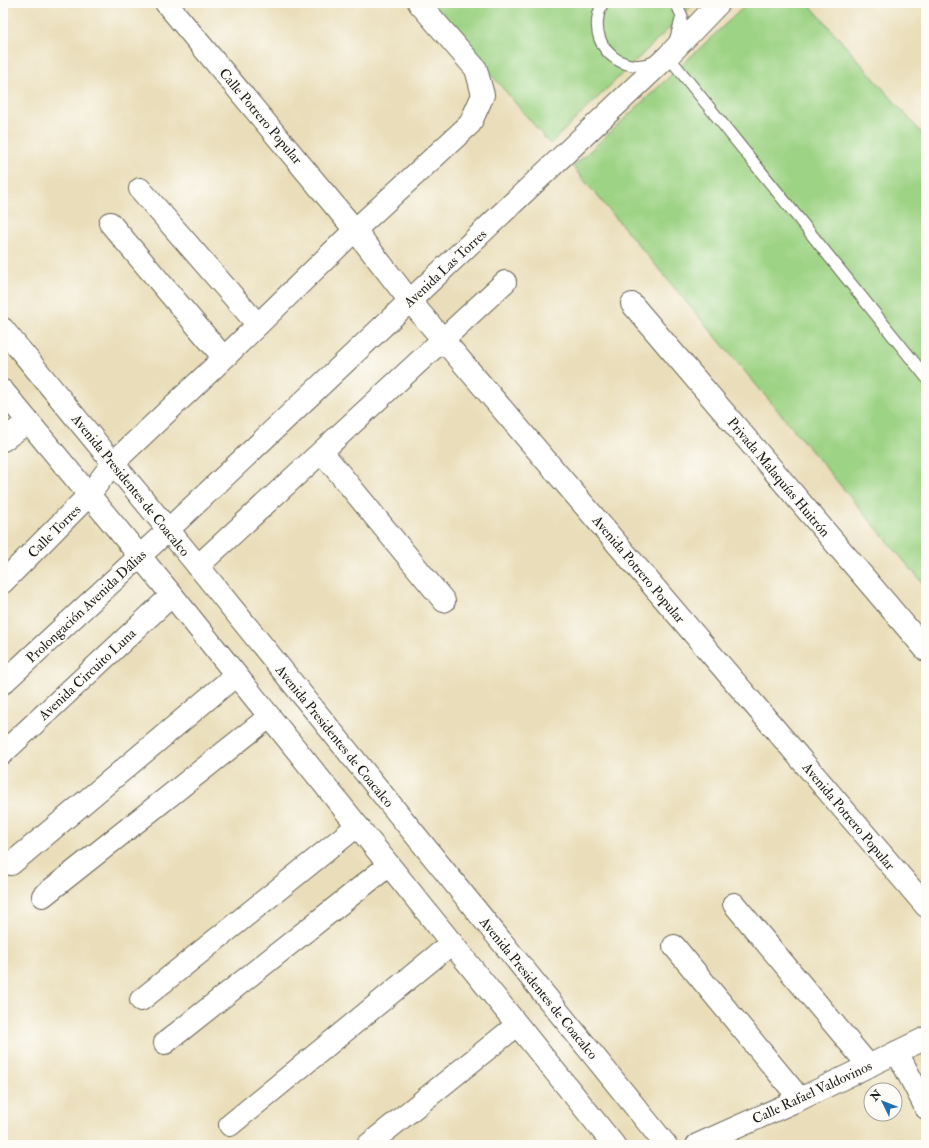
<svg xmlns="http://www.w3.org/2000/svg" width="929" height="1148" font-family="'IM FELL Double Pica',serif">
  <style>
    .green { fill: #9dd384; stroke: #5c7850 }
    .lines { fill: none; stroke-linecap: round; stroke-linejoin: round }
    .service-casing { stroke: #646053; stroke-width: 13 }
    .minor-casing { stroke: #646053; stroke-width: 24 }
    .tertiary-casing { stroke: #646053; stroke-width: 24 }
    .secondary-casing { stroke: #646053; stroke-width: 24 }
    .service { stroke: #fff; stroke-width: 11 }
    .minor { stroke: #fff; stroke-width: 22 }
    .tertiary { stroke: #fff; stroke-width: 22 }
    .secondary { stroke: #fff; stroke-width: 22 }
    .labels { text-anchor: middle; stroke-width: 3.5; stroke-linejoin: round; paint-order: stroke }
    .street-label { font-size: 14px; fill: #1c1c1c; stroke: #fdfcf7 }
  </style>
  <rect width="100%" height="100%" fill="#fdfcf7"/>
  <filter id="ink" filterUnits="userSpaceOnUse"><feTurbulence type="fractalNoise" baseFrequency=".025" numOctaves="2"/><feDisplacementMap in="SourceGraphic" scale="8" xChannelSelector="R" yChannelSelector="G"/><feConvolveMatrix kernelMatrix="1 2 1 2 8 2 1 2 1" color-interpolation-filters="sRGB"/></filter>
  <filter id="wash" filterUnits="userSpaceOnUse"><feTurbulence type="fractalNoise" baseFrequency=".012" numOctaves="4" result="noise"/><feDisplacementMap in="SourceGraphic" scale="16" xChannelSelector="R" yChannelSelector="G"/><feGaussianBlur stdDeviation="0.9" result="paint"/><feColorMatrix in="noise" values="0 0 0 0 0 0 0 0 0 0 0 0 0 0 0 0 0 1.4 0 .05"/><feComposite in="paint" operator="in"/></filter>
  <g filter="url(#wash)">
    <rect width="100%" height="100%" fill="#eadeba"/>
    <path class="green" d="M431,3H695L550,144Z
      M748,3H808L926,138V587L573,167Z"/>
  </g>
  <g filter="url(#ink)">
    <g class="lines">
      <defs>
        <path id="service" d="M603,3C600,7 599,12 598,17C592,50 625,75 654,62
          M675,41L682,16L676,3
          M668,56L926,377"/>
        <path id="minor" d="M166,3L355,230L410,301L926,906
          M140,189L258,325
          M110,223L224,358
          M632,304L926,650
          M3,440L28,422
          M322,452L444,601
          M113,463L224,358L355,230L470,124L483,95L476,69L419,3
          M198,566L505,282
          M3,753L172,595
          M11,864L236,675
          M43,896L269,717
          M734,904L869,1066
          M674,946L800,1099
          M141,1000L357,826
          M165,1043L389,865
          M897,1052L926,1108
          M230,1125L452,943
          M368,1145L517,1025"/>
        <path id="tertiary" d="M3,329L198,566L666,1145
          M3,391L172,595L614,1145"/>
        <path id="secondary" d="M3,582L88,496L113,463
          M3,683L168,530L668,56L719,3
          M697,1145L800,1099L926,1038"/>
      </defs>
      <use href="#service" class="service-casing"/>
      <use href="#minor" class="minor-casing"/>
      <use href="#tertiary" class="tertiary-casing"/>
      <use href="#secondary" class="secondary-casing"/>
      <use href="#service" class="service"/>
      <use href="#minor" class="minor"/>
      <use href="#tertiary" class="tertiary"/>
      <use href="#secondary" class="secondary"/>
    </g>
  </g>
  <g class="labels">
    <g class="street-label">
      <text transform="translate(261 116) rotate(50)" y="5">Calle Potrero Popular</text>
      <text transform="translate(445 268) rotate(-43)" y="5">Avenida Las Torres</text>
      <text transform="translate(779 477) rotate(50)" y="5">Privada Malaquías Huitrón</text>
      <text transform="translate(131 485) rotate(51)" y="5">Avenida Presidentes de Coacalco</text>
      <text transform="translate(54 531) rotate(-45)" y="5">Calle Torres</text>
      <text transform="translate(639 569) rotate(50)" y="5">Avenida Potrero Popular</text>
      <text transform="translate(86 606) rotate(-43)" y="5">Prolongación Avenida Dálias</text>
      <text transform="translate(87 674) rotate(-43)" y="5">Avenida Circuito Luna</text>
      <text transform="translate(335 736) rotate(51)" y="5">Avenida Presidentes de Coacalco</text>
      <text transform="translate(849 816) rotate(50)" y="5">Avenida Potrero Popular</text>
      <text transform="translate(539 988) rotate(51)" y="5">Avenida Presidentes de Coacalco</text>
      <text transform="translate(812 1092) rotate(-25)" y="5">Calle Rafael Valdovinos</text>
    </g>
  </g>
  <rect width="929" height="1148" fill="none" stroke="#fdfcf7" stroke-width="16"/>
  <g transform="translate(883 1102) rotate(313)"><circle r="19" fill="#fdfcf7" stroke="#a3a29f"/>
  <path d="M0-3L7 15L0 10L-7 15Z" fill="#1f6fb2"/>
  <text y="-6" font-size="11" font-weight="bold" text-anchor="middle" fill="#1c1c1c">N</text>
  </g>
</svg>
